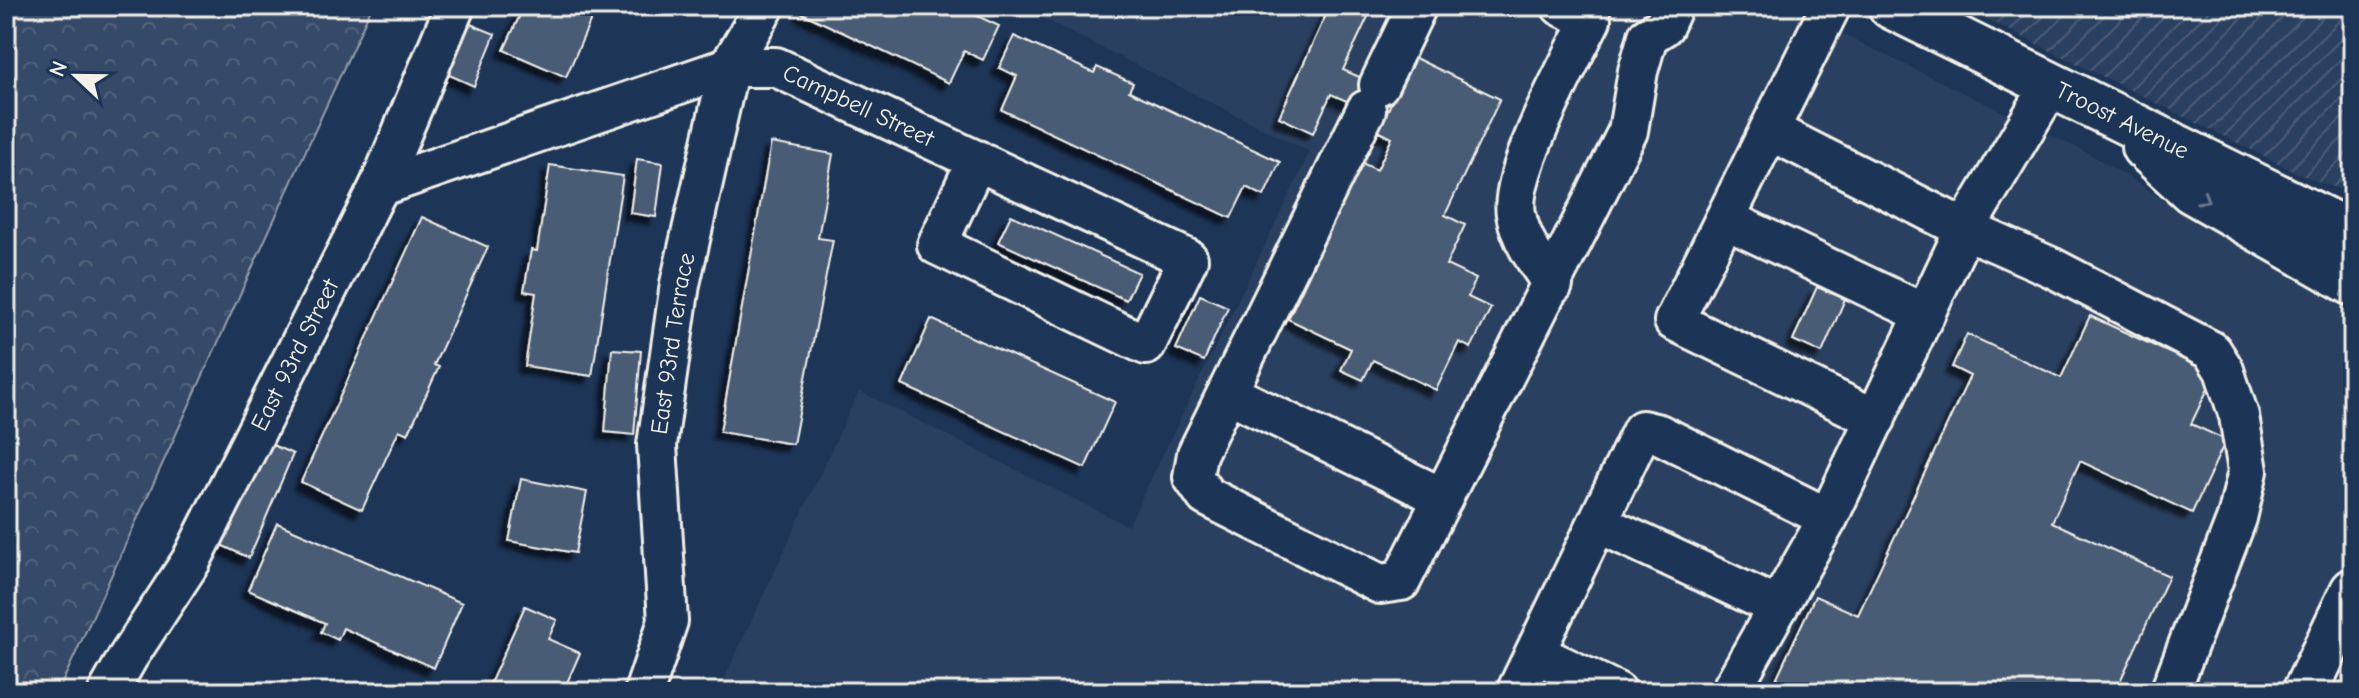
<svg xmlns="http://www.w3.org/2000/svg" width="2359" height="698" font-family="'Comic Neue',sans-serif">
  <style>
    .built { fill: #2a4060 }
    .industrial { fill: url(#industrial-furrows) }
    .forest { fill: url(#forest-crowns); stroke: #949ea8; stroke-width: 2 }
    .building { fill: #485b74; stroke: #f4f1e8; stroke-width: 2; filter: url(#shadow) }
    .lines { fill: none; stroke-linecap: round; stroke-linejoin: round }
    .minor-casing { stroke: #f4f1e8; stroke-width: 44 }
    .major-casing { stroke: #f4f1e8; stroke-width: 50 }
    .minor { stroke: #1d3557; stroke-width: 38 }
    .major { stroke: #1d3557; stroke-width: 44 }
    .oneway { stroke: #68778a }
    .labels { text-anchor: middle; stroke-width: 7; stroke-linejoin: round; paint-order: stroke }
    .street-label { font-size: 24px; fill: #f4f1e8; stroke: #1d3557 }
  </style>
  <defs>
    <pattern id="industrial-furrows" width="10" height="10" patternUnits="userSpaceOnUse" patternTransform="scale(2)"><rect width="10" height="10" fill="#2a4060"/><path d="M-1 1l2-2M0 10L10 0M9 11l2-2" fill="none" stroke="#4a5c77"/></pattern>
    <pattern id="forest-crowns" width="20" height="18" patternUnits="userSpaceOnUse" patternTransform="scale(2)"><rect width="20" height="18" fill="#354a67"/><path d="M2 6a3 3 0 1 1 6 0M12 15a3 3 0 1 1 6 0" fill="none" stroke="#53657d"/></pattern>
    <filter id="shadow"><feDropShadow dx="-7" dy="7" stdDeviation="2" flood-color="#0009"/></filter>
  </defs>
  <rect width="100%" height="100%" fill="#1d3557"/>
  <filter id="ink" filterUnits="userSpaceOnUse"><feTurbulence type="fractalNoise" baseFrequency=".0125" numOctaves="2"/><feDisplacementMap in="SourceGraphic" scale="16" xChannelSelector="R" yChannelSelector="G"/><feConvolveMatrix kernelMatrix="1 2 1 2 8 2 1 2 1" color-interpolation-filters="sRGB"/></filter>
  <g filter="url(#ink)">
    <path class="built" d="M1018,6H1784L2088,153L2140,184L2193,221L2309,281L2353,310V547L2285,692H718L859,391L1128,526L1310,152Z"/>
    <path class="industrial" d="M1960,6H2353V194L2308,178Z"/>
    <path class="forest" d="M6,6H372L58,692H6Z"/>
    <path class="building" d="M524,6H597L566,77L504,50Z
      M806,6H956L999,26L983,60L964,51L949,83L802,13Z
      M1330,6H1373L1343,70L1376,84L1365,109L1331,94L1313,133L1279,117Z
      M468,23L495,34L474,86L447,74Z
      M1014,36L1094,73L1097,67L1133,83L1129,91L1280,162L1264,196L1246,187L1231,218L1002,110L1017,76L999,68Z
      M1413,57L1500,99L1445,215L1465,225L1446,265L1476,279L1468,297L1491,308L1471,348L1459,342L1436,390L1373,360L1363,380L1341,370L1351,349L1288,319L1362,163L1377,170L1392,138L1378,131Z
      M771,143L833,154L818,238L833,240L793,444L720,432Z
      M637,159L663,163L656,217L630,213Z
      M550,165L623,176L592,376L525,366L536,293L524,291L531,250L537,251Z
      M1011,215L1139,273L1126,300L998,242Z
      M422,217L488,247L434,365L439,367L408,434L399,430L362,510L301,482Z
      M1817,287L1845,299L1822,353L1793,340Z
      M1200,295L1228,307L1204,361L1176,349Z
      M2090,316L2215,374L2191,424L2226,440L2192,513L2080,461L2052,522L2169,576L2115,692H1770L1815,596L1858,615L1970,376L1952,367L1967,334L2061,378Z
      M931,319L1115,402L1085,468L902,385Z
      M612,349L641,351L634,435L605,432Z
      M266,442L293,454L249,558L221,545Z
      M521,479L587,492L575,553L509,541Z
      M277,523L462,603L434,668L343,628L338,640L321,632L325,623L248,590Z
      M525,606L557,620L548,639L580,653L563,692H482L485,684L489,686Z"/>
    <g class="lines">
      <defs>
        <g id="minor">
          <path d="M1831,6L1674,321L1876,419"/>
          <path d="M1379,85L1417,6"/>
          <path d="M2051,85L1965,229L2051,267L2212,351L2224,370L2239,416L2248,471L2237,518L2170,692"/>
          <path d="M1366,110L1197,454L1193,477L1206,496L1380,584L1401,581L1628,131L1638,71L1648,36L1664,26L1673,6"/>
          <path id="s1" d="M379,187L729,67H776L1188,259L1146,345L937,245L977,160"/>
          <path d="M1725,219L1925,314"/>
          <path d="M1553,285C1538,263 1521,241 1516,214C1508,174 1571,60 1591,20L1561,6"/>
          <path d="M1228,393L1443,498"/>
          <path d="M1598,523L1778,607"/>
          <path d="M1535,653L1617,692"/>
          <path id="s2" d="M108,692L128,657L191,561L379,187L455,6"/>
          <path id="s3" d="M644,692L668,621L657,445L680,284L729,67L765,6"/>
          <path d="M1516,692L1642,430L1659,434L1828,518L1965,229L1769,130"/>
          <path d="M1730,692L1828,518"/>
        </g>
        <g id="major">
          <path id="s4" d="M1891,6L2353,234"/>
          <path d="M2144,147L2192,191L2353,283"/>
          <path d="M2305,692L2353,591"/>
        </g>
      </defs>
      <use href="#minor" class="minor-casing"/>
      <use href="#major" class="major-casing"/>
      <use href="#minor" class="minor"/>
      <use href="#major" class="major"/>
    </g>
    <defs><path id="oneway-chevron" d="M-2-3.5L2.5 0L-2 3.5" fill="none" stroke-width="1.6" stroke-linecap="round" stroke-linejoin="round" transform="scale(2)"/></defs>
    <use class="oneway" href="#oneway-chevron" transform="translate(2204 199) rotate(32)"/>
  </g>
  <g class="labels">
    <g class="street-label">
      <text dy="8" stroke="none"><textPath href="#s1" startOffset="508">Campbell Street</textPath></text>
      <text dy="8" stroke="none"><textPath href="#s4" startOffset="258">Troost Avenue</textPath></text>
      <text dy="8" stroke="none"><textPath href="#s3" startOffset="354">East 93rd Terrace</textPath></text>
      <text dy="8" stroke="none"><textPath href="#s2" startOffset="386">East 93rd Street</textPath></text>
    </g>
  </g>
  <rect width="2359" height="698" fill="none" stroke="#1d3557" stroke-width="32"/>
  <rect x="16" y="16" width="2327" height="666" fill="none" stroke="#f4f1e8" stroke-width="3" filter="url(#ink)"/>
  <g transform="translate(76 76) rotate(292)" stroke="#1d3557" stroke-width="6" paint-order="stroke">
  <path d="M0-6L14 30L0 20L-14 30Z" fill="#f4f1e8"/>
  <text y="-12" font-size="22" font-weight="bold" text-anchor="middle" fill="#f4f1e8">N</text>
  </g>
</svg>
